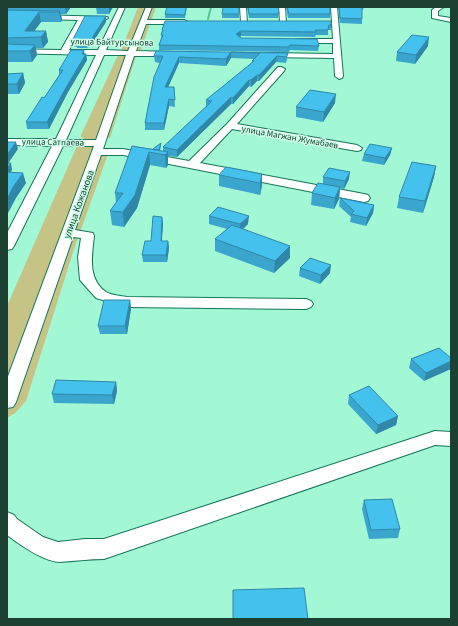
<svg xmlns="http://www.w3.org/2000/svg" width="458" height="626" font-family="'Source Sans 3',sans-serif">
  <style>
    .green { fill: #c5c386 }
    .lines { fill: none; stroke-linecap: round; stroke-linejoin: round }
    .stream { stroke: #4dc69c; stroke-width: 2 }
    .minor-casing { stroke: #147558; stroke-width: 2 }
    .minor { fill: #fff; fill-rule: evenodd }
    .wall { fill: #3ba6cd }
    .shaded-wall { fill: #3087a7 }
    .building { fill: #45c1ee; stroke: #3087a7 }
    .labels { text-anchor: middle; stroke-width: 3; stroke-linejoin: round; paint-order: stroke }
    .far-street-label { font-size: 9px; fill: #1c4133; stroke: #ccfee8 }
    .street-label { font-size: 10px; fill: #1c4133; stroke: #ccfee8 }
  </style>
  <rect width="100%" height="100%" fill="#a2f8d5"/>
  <path class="green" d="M138,7H156L141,50L135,51H121Z
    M126,54L136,56L110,138L86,140L81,137V135L118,55Z
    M77,146H88L106,149L108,154L74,249L26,401L15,413L7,418V306Z"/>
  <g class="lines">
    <path class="stream" d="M208,19L211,7"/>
    <defs>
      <path id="minor" d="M119,7H125L106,50L128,51L146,7H152L147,20H184L188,22L184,24H146L136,51L176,52L180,54L176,56H134L103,149H123L189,161L227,124L278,67H281L285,69L284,71L237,124L357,145L362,148L361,150L357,151L232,129L200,163L364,194L368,195L370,198L368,201L364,202L123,155H101L75,230L93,233L94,236C92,255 87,279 106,292C111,295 121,296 127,297L306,299L311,301L313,304L311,307L306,309L127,307L96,298L80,280L78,257L81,238L73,237L16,402L13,407L7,408V379L94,146H63L14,246L12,249L7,250V233L52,146L7,145V139H56L96,55L7,53V49L61,50L78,20L7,18V14L107,17L108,18L105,20H85L69,50H98ZM104,55H126L96,140H66Z
        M240,7H246L247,23L241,22Z
        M279,7H285L286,23L280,22Z
        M331,7H337L343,76L342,78L339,79L335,76L334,58L265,57V53H268L333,54V43H297L293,41L297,39H333Z
        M436,7H444L438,11V16L451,18V22L432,18V10Z
        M435,431L451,432V446L435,445L104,559C89,559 75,561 60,562C44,562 19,544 7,535V512L14,515L17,519L43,537L58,542L85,539H104Z"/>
    </defs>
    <use href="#minor" class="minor-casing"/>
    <use href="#minor" class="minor"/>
  </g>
  <path class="wall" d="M7,7H71L66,14H61L62,20L61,22H41L34,31H46L48,42L43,48H36L37,55L32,62H7Z
    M96,7H113L109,14H97Z
    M187,7L185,18H165V14Z
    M247,7H278V18H249Z
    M286,7H330V18H288Z
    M338,7H364L363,10H362V24L340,23Z
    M222,14H239V18H222Z
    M106,22L89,48H77V47L73,46L72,41Z
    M331,25V30H328V35H316L315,37L241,36L240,37L241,38L319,46L318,51L290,50L289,52L159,50V45L161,38L162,30Z
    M428,46L415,64L396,61L397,52Z
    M156,51L288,53L287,59L286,63L276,62L259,81H257L251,87L249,86L233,104H231L177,157L168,156V165L166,168L150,165L137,208L124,227L112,225L110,211L116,203L115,193L132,146L153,149L161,143V146L160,151H163V147L206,107V100L252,63V61L254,59L231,58L226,66L179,63L168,87H174L175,107L169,106L164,130H145V123L160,63L155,62L154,56Z
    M84,54H86L87,60L68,92L49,129H27L26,122L44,98L59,75V70Z
    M23,73L25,83L19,94H7V74Z
    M335,103L323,122L296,117V107Z
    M392,148L390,155L384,165L362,161L364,154Z
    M436,166L434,177L423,213L397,208L399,197Z
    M262,174V185L260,195L219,186V175Z
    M323,177L349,179L344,189L340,188L339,199L334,209L311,205L312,193L323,184Z
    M340,198L374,205L373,213L366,226L350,222L351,217L339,206Z
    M209,216L248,224L243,229L290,258L274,273L215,251V239L227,229L209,224Z
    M162,217L163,224L162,241H168L169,248L167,262H143L142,255L151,241Z
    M300,268L330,273L320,284L299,276Z
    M130,300L131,309L127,334H100L98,326Z
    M439,348L424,381L409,368L411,359Z
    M116,382L117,391L114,404L54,403L52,394Z
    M349,395L398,416L396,425L376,434L348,404Z
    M364,500L400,529L398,538L369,539L362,509Z
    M233,590L308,619H233Z"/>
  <path class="shaded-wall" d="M65,7H71L66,14Z
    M109,7H113L109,14Z
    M60,11L62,20L61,22L59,12Z
    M39,12L41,22L30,37L25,31Z
    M106,16V22L89,48V43Z
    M46,31L48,42L43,48L41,37Z
    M241,31V36L236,39V34Z
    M429,37L428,46L415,64L416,55Z
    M35,45L37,55L32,62L30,51Z
    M84,50L85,56L86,54L87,60L68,92L49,129L47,122Z
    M231,52V58L226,66V59Z
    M277,56L276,62L259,81V75Z
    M179,57V63L165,94V87Z
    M23,73L25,83L19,94L17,84Z
    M257,75V81L251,87V80Z
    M249,80V86L233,104V98Z
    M336,94L335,103L323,122L324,112Z
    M231,97V104L177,157V150Z
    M169,99V106L164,130V123Z
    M16,142L18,149L7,165V155Z
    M392,148L390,155L384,165L385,158Z
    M149,152L150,165L137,208L124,227L123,212Z
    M168,152V165L166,168L165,155Z
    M11,163L12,170L7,179V169Z
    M436,166L434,177L423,213L425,201Z
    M350,172L349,179L344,189L345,181Z
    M23,173L26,183L16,198L7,215V200L13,187Z
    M262,174V185L260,195V183Z
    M340,187L339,199L334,209L335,198Z
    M374,205L373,213L366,226L367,218Z
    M249,216L248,224L240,232V224Z
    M162,217L163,224L161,248V241Z
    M168,241L169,248L167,262L166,255Z
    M290,246V258L274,273L275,261Z
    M331,265L330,273L320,284L321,275Z
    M130,300L131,309L127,334L125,326Z
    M451,361V369L424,381L426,373Z
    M116,382L117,391L114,404L112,395Z
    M398,416L396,425L376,434L378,425Z"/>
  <path class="building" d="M167,7H186L185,15L165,14Z
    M223,7H239V14H222Z
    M248,7H278L279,14H249Z
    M287,7H330V14H289Z
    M339,7H362V19L340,18Z
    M7,10L60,11L59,12H39L25,31H46L41,37L7,38Z
    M85,16H106L89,43H76L77,41H72Z
    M165,21H331V25H329L328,30H315L316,32L241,31L236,34L241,38L317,39L319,46L290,45L289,47L159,45L163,35H161L163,30H162Z
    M412,35L429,37L416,55L397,52Z
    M7,44L35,45L30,51H7Z
    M71,50H84L82,54H86L67,86L47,122H26L42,97L44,98L63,70H59Z
    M156,51L288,53L286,57L277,56L259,75H257L251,80H249L233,98L231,97L177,150L163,147L212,101L206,100L254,61H252L260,53L231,52L226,59L179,57L165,87H174L175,100L169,99L164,123H145L154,77L163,56H154Z
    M23,73L17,84H7V74Z
    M310,90L336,94L324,112L296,107Z
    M7,142H16L7,155Z
    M161,143L159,150L153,149Z
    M370,144L392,148L385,158L364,154Z
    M132,146L168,152L165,155L149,152L135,195L123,212L110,211L123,193H115Z
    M412,162L436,166L425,201L399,197Z
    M7,163H11L7,169Z
    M226,167L262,174L260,183L219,175Z
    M329,168L350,172L345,181L323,177Z
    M7,172L23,173L13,187L7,200Z
    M318,183L340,187L335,198L312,193Z
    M340,198L374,205L367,218L351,214L354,211Z
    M218,207L249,216L240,224L209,216Z
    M153,216L162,217L161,241H168L166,255H142L145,241H151Z
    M232,225L290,246L275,261L215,239Z
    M310,258L331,265L321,275L300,268Z
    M104,300H130L125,326H98Z
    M439,348L451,358V361L426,373L411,359Z
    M56,380L116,382L112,395L52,394Z
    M369,386L398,416L378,425L349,395Z
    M392,499L400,529L371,530L364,500Z
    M304,588L308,619H233V590Z"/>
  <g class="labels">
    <g class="far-street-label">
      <text transform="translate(112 42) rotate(1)" y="3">улица Байтурсынова</text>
      <text transform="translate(290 137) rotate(10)" y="3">улица Магжан Жумабаев</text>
      <text transform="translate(53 142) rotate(1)" y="3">улица Сатпаева</text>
    </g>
    <g class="street-label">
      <text transform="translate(78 204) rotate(-70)" y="4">улица Кожанова</text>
    </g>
  </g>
  <rect width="458" height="626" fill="none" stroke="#1c4133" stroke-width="16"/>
</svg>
